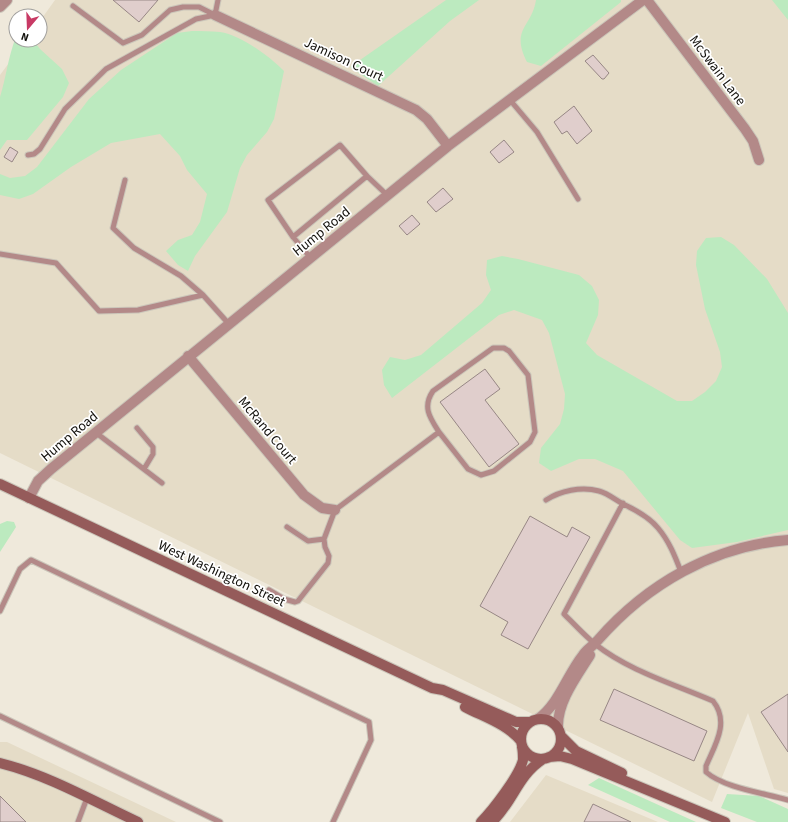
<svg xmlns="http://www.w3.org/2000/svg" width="788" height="822" font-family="'Source Sans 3',sans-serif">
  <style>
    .built { fill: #e5dcc7 }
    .green { fill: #bceabf }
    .building { fill: #e0cecc; stroke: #978785 }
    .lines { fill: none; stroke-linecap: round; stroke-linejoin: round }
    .lane-casing { stroke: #cbc6ba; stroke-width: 7 }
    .street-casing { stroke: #cbc6ba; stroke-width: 12 }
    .secondary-casing { stroke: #cbc6ba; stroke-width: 12 }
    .lane { stroke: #b38988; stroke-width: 5 }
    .street { stroke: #b38988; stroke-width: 10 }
    .secondary { stroke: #955b5a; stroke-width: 10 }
    .labels { text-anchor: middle; stroke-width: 3.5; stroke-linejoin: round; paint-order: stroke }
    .street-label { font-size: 14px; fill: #110f0a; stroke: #fff }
  </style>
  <rect width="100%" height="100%" fill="#efe9db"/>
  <path class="built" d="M55,0H788V793L774,789L748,713L712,802L0,453V75L26,40H40V21Z
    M0,742H7L176,822H0Z
    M546,775L658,822H510Z"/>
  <path class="green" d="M446,0H479L450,21L378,86L350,67Z
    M536,0H621V2L541,66L527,62C510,29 532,27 536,0Z
    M772,0H788V20Z
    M192,31C201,31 211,31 220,32C241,35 269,56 284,71L274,119L267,132L247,155L240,168L227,212L195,256L188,271L178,265L166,251L178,240L192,235L200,222L207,194L187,170L180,156L160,134L111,143L71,167L33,194L19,199L0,195V174L10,178L25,176L37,167L89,99L121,70L177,33Z
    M16,37V40H33L40,49L62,69L69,83L63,97L27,140H7L0,150C0,140 0,105 0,97C6,78 8,57 16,37Z
    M721,237L734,245L767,279L788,313V530L737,542L692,548L680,540L623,471L595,459H579L551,471L539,463L541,448L560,424L564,409L565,394L549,333L542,320L514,310L499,315L392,398L384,385L382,370L390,357L405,360L421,355L482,303L491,290L486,275L487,260L502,256L518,259L579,275L592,286L599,300L598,315L586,343L597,355L677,401H692L705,392L716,381L722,367L720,352L705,309L696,265L697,251L706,238Z
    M7,521L14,522L16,527L0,552V524Z
    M599,778L696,822H670L588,785Z
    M727,794L759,796L788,809V822H757L721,808Z"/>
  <path class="building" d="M113,0H158L139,22Z
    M593,55L609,73L604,79H602L585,61Z
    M574,106L592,131L577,144L567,131L562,134L554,122Z
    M504,140L514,152L499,163L490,152Z
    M10,147L18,152L12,162L4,157Z
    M443,188L453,199L436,212L427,202Z
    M412,215L420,224L407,235L399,226Z
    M485,369L500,389L485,400L519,444L489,467L440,402Z
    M530,516L567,537L572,527L590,537L528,649L501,635L508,622L480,606Z
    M614,689L707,731L694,761L600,720Z
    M788,694V752L761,712Z
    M0,796L26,822H0Z
    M593,804L631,822H584Z"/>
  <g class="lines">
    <defs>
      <path id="lane" d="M73,6L123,43L142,35L170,10L183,7H199L215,15
        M215,15L218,0
        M510,100L537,132L578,199
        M28,155L34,154L40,149L65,109L106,69L196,19L215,15
        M125,180L113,228L134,248L181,276L203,295L228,323
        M293,237L268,200L340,145L367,176
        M0,254L56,263L99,311L138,310L203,295
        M310,257L293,237L367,176L387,195
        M137,428L153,447V454L144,469
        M95,432L162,483
        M546,500C560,491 581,486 599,491C607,493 616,500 623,504C636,510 649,517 658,528C669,541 675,556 681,572
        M623,503L564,614C574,624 584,635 595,644C629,671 674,684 713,701C730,722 715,745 706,766V772C724,788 764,793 788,800
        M287,527L308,541L324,539
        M269,590L284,599L295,602L298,601L328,563L329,556L325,547L324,539L335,510L439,432L468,469L481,475L494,471L530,442L535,432L528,375L509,351L504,348H493L433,391C422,407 430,418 439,432
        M0,611L20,569L31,560L369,722L371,740L333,822
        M0,716L220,822
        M78,822L87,798"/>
      <path id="street" d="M647,0L745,129L753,141L759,160
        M0,7L7,0
        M215,15L416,110L427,119L448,146
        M188,356L304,495L322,508L335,510
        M29,498L38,481L51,469L448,146L643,0
        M538,719C559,704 567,675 583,655C587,649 593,646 598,640C647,584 713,546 788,540
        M558,727C557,702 577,676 590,655"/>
      <path id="secondary" d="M0,484L432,688L443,690L516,722H529
        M465,707C484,717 507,724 521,741
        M521 739a20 20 0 1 1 40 0a20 20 0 1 1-40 0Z
        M561,736L576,751L622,773
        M549,757L560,756L572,759L725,822
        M0,763C48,775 93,801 138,822
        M481,822C493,810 519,776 523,760C523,756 523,751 522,747
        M492,822C514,801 517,776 543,759"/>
    </defs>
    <use href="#lane" class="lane-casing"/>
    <use href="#street" class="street-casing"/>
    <use href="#secondary" class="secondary-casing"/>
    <use href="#lane" class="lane"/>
    <use href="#street" class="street"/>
    <use href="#secondary" class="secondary"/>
  </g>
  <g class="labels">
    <g class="street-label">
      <text transform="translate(344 59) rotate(25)" y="5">Jamison Court</text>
      <text transform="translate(718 70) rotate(53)" y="5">McSwain Lane</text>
      <text transform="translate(321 231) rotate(-39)" y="5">Hump Road</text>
      <text transform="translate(268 430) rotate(50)" y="5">McRand Court</text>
      <text transform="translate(69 436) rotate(-40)" y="5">Hump Road</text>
      <text transform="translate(222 573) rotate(25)" y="5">West Washington Street</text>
    </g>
  </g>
  <g transform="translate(28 28) rotate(199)"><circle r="19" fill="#ffffff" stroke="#a09f9d"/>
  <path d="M0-3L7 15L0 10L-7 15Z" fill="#c83a65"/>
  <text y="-6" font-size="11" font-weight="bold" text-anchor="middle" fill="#110f0a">N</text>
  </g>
</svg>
